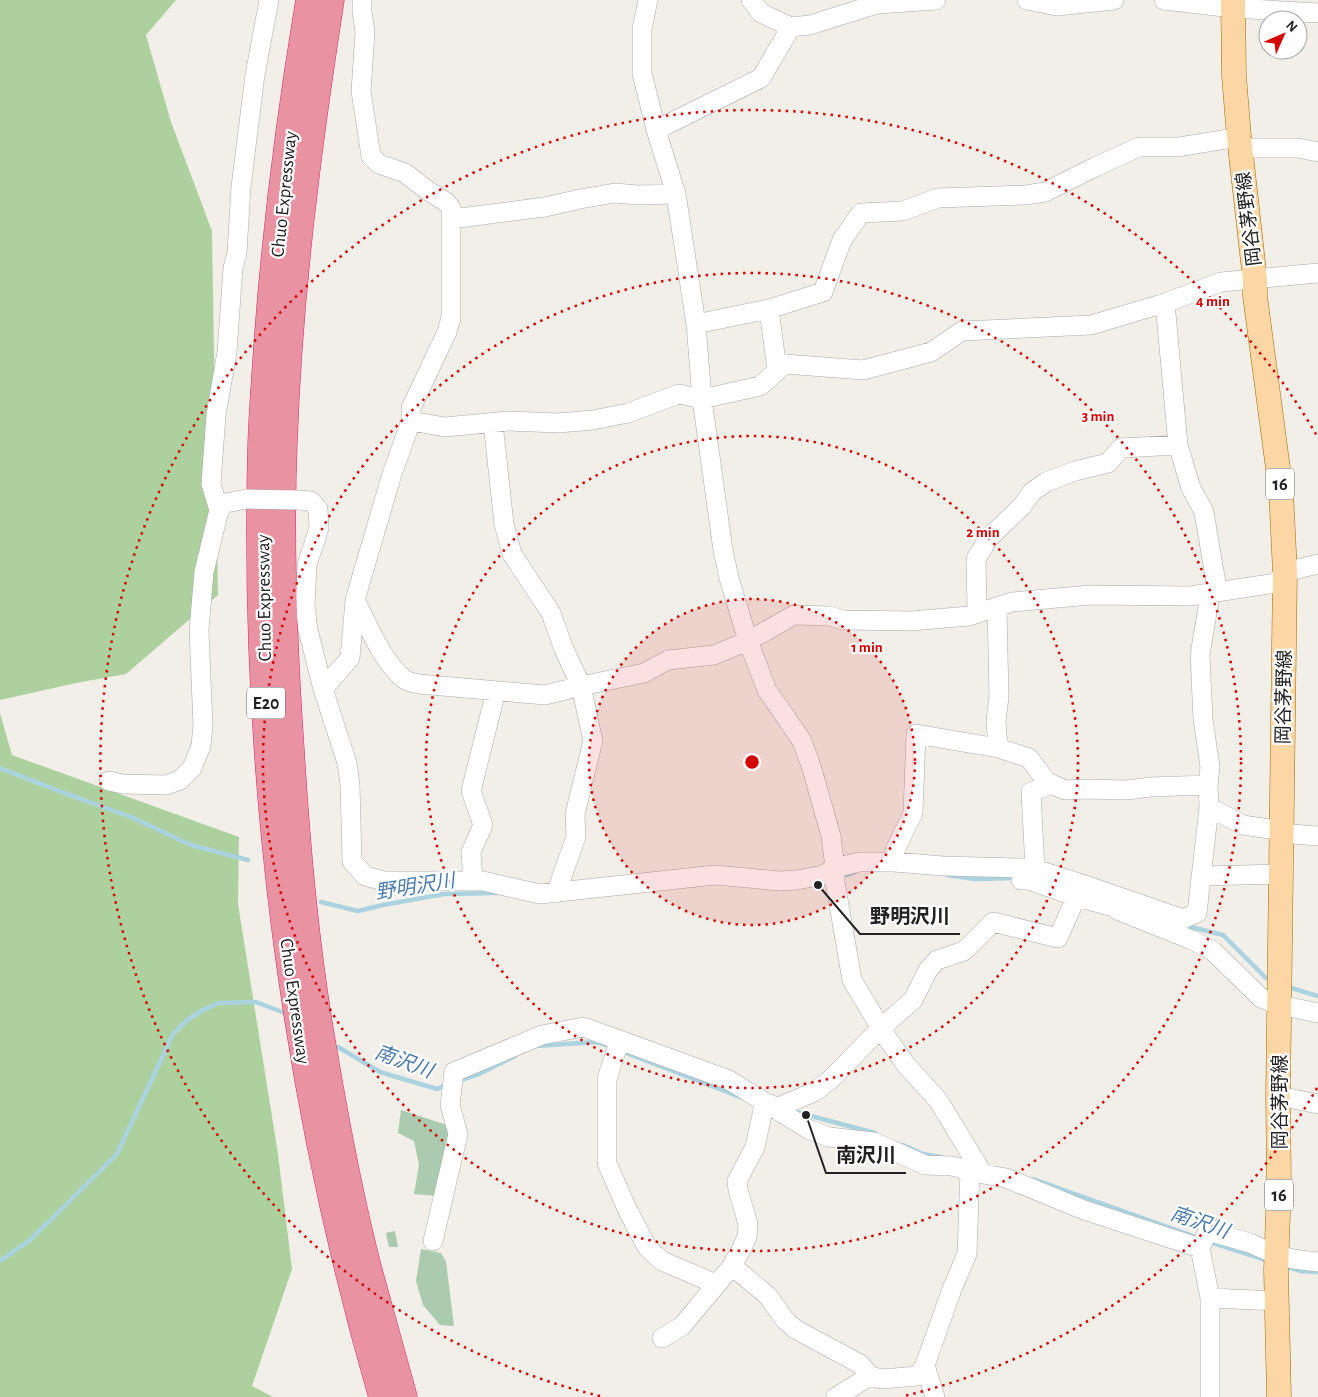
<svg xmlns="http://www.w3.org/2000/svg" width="1318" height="1397" font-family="'Alegreya Sans','Noto Sans JP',sans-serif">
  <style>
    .forest { fill: #add19e }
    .cemetery { fill: #aacbaf }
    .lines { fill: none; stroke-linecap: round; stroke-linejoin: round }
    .stream { stroke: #aad3df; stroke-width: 4.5 }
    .minor-casing { stroke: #a9a9a9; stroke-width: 20 }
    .major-casing { stroke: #a06b00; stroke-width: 25 }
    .highway-casing { stroke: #dc2a67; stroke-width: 29 }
    .minor { stroke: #fff; stroke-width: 19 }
    .major { stroke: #fcd6a4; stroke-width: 24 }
    .highway { stroke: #e892a2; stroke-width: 28 }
    .minor-bridge-casing { stroke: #a9a9a9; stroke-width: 20; stroke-linecap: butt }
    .minor-bridge { stroke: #fff; stroke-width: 19 }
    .ring { fill: none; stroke: #d40000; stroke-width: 2.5; stroke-dasharray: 2.5 5 }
    .labels { text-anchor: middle; stroke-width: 4.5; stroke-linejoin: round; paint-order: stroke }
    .shield { fill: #fff; stroke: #646464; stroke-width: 1 }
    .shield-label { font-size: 18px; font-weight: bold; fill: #222 }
    .street-label { font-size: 19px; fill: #222; stroke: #fff }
    .water-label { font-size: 20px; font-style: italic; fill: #4a7aab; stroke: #fff }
    .centre { fill: #d40000; stroke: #fff; stroke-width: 2.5 }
    .ring-label { font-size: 15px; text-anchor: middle; font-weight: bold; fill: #d40000; stroke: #fff; stroke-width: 4.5; stroke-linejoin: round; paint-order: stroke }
    .leader { fill: none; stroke: #222; stroke-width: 2 }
    .callout-dot { fill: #222; stroke: #fff; stroke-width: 2 }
    .callout-label { font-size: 20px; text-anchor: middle; font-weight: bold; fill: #222; stroke: #fff; stroke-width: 4.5; stroke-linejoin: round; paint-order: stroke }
  </style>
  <rect width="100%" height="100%" fill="#f2efe9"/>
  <path class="forest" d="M0,0H176L146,35L171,122L212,231L218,595L126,674L76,683L0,700Z
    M0,713L12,755L239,837L238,904L278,1154L292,1269L252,1386L273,1397H0Z"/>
  <path class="cemetery" d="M401,1110L450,1126L437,1196L414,1194L419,1165L414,1141L398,1133Z
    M395,1231L398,1247H389L386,1233Z
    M421,1249L441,1253L446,1262L454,1326L440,1325L423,1305L416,1281Z"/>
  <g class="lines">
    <path class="stream" d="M0,768L67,794L131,817L191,845L248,860
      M947,875L975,879L1016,878
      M839,878L855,872
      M321,902L358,911L383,905L444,894L497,893
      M1183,925L1223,935L1266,978L1271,980
      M1288,987L1318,996
      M536,1046L597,1042L612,1047
      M338,1047L380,1072L437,1089L446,1085
      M621,1051L740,1097
      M458,1081L479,1074L515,1056
      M796,1112L875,1133
      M903,1145L923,1154L941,1157
      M1033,1179L1193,1236
      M1207,1241L1269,1261
      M0,1261L30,1240L117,1154L173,1034L186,1021L203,1010L218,1003L256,1002L282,1012
      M1288,1267L1301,1271L1318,1272"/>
    <defs>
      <path id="minor" d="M648,0L642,29V73L656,130L676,194L696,324L702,399L723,550L729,578L748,641L767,690L802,741L812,769L831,836L835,868V882L852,980L885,1035L906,1065L938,1100L983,1174
        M751,0L761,13L791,27L810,25L877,4L936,0
        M1027,0L1057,6L1114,0
        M1164,0L1233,8L1318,13
        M656,130L761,78L791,27
        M1240,148H1298L1318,152
        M452,219L545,207L580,199L615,193L637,195L676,194
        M1165,303L1178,445L1191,488L1204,512L1216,583L1209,601L1200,655L1203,719L1210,767L1208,785L1209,807
        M769,309L777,370
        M696,324L769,309L823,292L842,240L861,213L903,211L938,198L1026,195L1045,192L1095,167L1139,147H1178L1239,137
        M411,421L445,427L508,421L558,423L593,420L628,413L679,394L702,399L760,386L785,364L863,370L931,352L962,331L1091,325L1165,303L1221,282L1318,273
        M493,423L504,524L512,554L551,613L563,647L581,686L593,741L575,814L576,837L556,893
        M298,500L311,501L318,509L319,528L307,565L305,605L308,630L323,689L347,763L350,784L352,861L365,876L384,881H483L540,894L715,875L780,881L797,880L823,875L835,868L859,862H894L943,866L1021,868L1035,869L1082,884L1183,919L1197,913L1209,807L1243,825L1282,831L1292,834L1318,836
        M219,510L226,503L246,499
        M355,600C369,626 381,660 404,679C408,682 414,683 419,684L545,695L581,686L644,673L668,660L714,655L748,641L794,615L829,616L843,620L911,621L969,616L1012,602L1091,595L1190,596L1276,583L1285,572L1318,564
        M997,607L999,697L996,721L998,748L1029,758L1047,782L1065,790L1085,789L1127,790L1150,787L1208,785
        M977,613L976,559L988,539L1022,506L1032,492L1046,482L1075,471L1108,463L1121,448L1178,445
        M323,689L350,658L355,600L392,474L411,421V408L447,332L451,318V208L446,202L427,190L405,173L379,164L371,156L361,91L365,32L362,12V0
        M109,781L123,784L166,785L180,780L192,768L201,746L203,726L199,630L204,572L219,510L211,484L216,415L227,352L233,268L237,253L241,187L255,75L269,0
        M894,862L895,850L913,813L916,734L998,748
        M1035,869L1031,792L1052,784
        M1202,876L1281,874
        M1021,880H1029L1077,897L1118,908
        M473,881L471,852L483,825L471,791L496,691
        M1123,899L1117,910L1192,940L1213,951L1261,998L1280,1005L1318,1013
        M1278,1096L1318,1104
        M776,1108L814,1092L829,1081L882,1027L913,1000L928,970L937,960L964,951L993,922L1058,938L1082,884
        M433,1241L458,1134L450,1105L454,1072L542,1035L583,1027L622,1041
        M1200,1248L1210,1298
        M732,1266L768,1296L785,1320L795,1329L860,1364L870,1376L882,1379L918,1376L925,1365L952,1289L967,1254L970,1170
        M716,1284L662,1261L647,1247L627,1209L607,1163V1079L616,1051L622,1041L729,1080L808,1129L829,1137L874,1142L925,1165L952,1166L983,1174L1006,1178L1084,1210L1200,1248L1208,1231L1250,1243L1277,1255L1293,1259L1318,1262
        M662,1338L682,1326L732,1266L742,1248L747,1237L748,1224L738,1190L737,1181L755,1147L763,1110L770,1104
        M925,1365L935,1397
        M836,1397L870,1376
        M1210,1397V1298L1276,1301"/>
      <path id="major" d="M1233,0L1234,76L1239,137L1255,280V296L1281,491L1285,572L1278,1096L1279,1185L1276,1270L1279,1397"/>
      <path id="highway" d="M310,0C290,119 275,238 267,359C265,387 263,416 262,444C253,765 293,1088 383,1397
        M330,0C307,147 288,295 283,444C279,546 283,647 290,749C296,850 305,952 323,1052C335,1123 349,1197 367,1267C379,1310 391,1354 403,1397"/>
    </defs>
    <use href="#minor" class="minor-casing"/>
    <use href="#major" class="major-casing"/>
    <use href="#highway" class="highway-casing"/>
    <use href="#minor" class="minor"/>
    <use href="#major" class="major"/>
    <use href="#highway" class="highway"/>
    <defs>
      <path id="minor-bridge" d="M246,499L298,500"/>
    </defs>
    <use href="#minor-bridge" class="minor-bridge-casing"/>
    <use href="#minor-bridge" class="minor-bridge"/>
  </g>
  <circle cx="752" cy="762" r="163" fill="#d40000" fill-opacity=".12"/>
  <g class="ring">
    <circle cx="752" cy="762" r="163"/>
    <circle cx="752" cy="762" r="326"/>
    <circle cx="752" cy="762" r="489"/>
    <path d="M1317 1088A652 652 0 0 1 904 1396M600 1396A652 652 0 1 1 1317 436"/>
  </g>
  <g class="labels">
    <g class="shield">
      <rect x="1266" y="468.5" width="28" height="31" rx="4"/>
      <rect x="247" y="687.5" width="38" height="31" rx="4"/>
      <rect x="1265" y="1179.5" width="28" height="31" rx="4"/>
    </g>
    <g class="shield-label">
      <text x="1280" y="490">16</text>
      <text x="266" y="709">E20</text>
      <text x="1279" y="1201">16</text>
    </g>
    <g class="street-label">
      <text transform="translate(283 194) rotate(-84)" y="7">Chuo Expressway</text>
      <text transform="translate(1248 219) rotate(-97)" y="7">岡谷茅野線</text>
      <text transform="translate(263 598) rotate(-91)" y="7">Chuo Expressway</text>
      <text transform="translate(1283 697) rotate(-89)" y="7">岡谷茅野線</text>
      <text transform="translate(296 1001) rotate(82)" y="7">Chuo Expressway</text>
      <text transform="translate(1279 1102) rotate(-90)" y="7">岡谷茅野線</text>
    </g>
    <g class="water-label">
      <text transform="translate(415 886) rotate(-9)" y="7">野明沢川</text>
      <text transform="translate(404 1061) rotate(20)" y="7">南沢川</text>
      <text transform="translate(1200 1222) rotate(19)" y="7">南沢川</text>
    </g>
  </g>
  <circle cx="752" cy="762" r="8" class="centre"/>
  <g class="ring-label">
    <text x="1213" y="306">4 min</text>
    <text x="1098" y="421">3 min</text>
    <text x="983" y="537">2 min</text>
    <text x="867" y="652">1 min</text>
  </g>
  <path class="leader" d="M818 885L860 934H960M806 1115L826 1173H906"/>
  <g class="callout-dot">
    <circle cx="818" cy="885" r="5"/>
    <circle cx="806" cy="1115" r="5"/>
  </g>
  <g class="callout-label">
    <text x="910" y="923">野明沢川</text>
    <text x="866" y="1162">南沢川</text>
  </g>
  <g transform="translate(1283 35) rotate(45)"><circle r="24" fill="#ffffff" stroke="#a7a7a7"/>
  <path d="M0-4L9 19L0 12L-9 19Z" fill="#d40000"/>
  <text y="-8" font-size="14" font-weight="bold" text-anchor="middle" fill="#222222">N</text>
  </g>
</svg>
